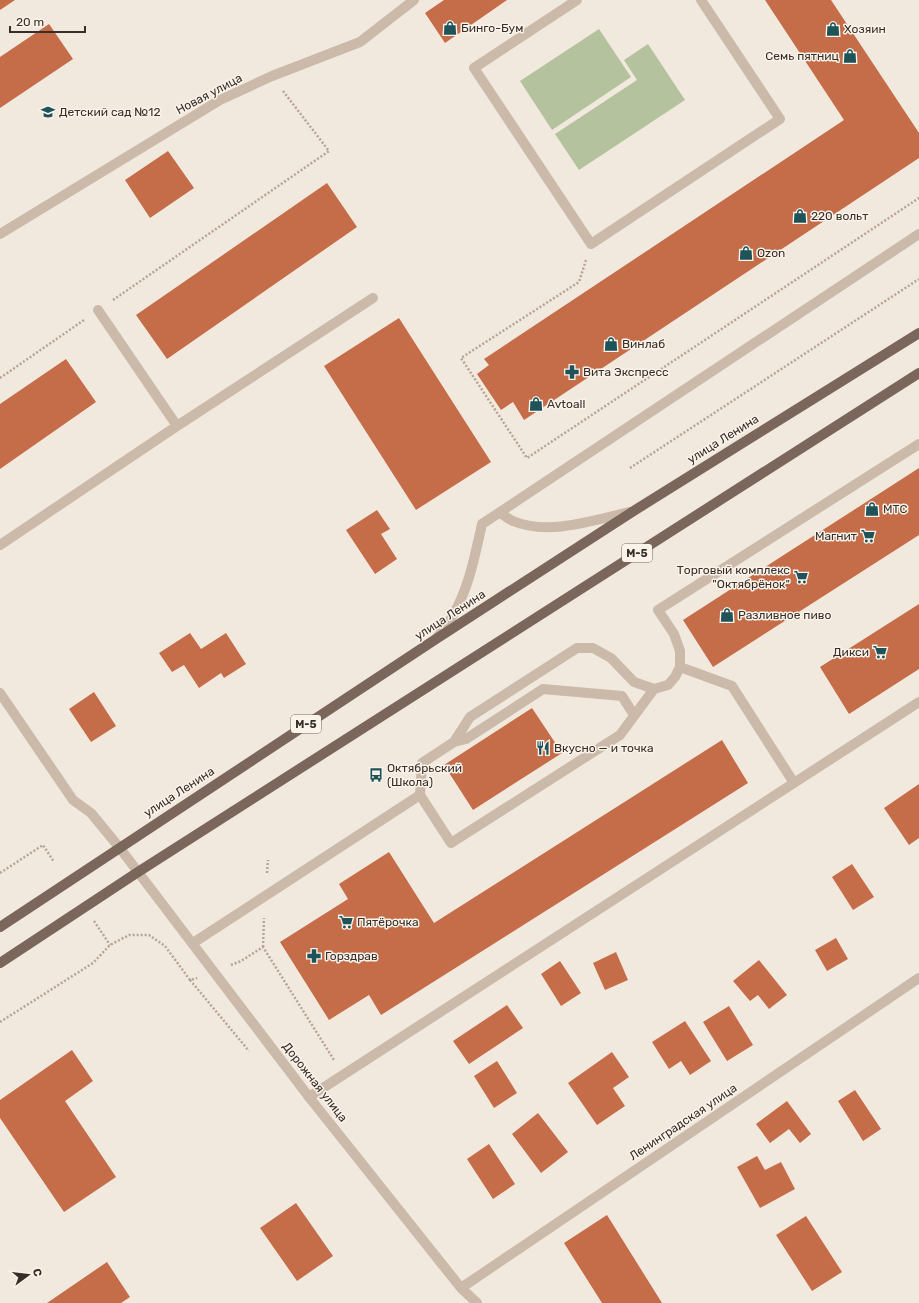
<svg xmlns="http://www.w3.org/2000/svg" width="919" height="1303" font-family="Rubik,sans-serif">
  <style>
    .green { fill: #b4c29d }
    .building { fill: #c56c49 }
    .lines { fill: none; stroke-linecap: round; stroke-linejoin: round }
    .path { stroke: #b7a493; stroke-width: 2.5; stroke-dasharray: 2 2; stroke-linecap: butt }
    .lane { stroke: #cbbaa9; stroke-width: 10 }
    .street { stroke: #cbbaa9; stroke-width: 10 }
    .primary { stroke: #7a665a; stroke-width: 10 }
    .labels { text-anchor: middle; stroke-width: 3; stroke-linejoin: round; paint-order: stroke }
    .shield { fill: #faf3ea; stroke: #726963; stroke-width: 1 }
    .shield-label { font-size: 11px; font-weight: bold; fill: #382e29 }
    .poi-label { font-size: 12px; fill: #382e29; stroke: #faf3ea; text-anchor: start }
    .street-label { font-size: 12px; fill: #382e29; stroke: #faf3ea }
  </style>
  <rect width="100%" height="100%" fill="#f2e9de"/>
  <path class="green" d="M599,29L631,77L552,130L520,81Z
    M648,44L685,100L579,170L555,134L637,80L624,60Z"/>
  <path class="building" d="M0,0H15L0,10Z
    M444,0H507L445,43L425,13Z
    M765,0H831L919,133V158L524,420L513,402L501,410L477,374L489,365L484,359L844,120Z
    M49,24L73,59L0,108V57Z
    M168,151L194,188L150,218L125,180Z
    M327,183L357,227L167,359L136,315Z
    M399,318L491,462L416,510L324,366Z
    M66,359L96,402L0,469V404Z
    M919,468V535L713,667L683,620Z
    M377,510L390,529L381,534L397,559L375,574L346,530Z
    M919,604V669L849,714L820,667Z
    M190,633L201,649L226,633L246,664L224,678L221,673L199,688L184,665L172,672L159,653Z
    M94,692L116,726L91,742L69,709Z
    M532,708L562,753L473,810L444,765Z
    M722,740L748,783L381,1015L369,995L329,1020L280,942L348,899L339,884L389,852L434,923Z
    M919,784V838L909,845L884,808Z
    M852,864L874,897L853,910L832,877Z
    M836,938L848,959L827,971L815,950Z
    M616,952L628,980L605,990L593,963Z
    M759,960L787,995L769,1009L758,995L750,1001L733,981Z
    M560,961L581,993L561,1006L541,974Z
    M507,1005L523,1028L469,1064L453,1041Z
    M729,1006L753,1045L727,1061L703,1022Z
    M685,1021L711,1061L690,1075L681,1061L669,1069L652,1042Z
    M72,1050L93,1081L65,1101L116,1177L64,1212L0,1118V1100Z
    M612,1052L629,1077L613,1088L625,1106L597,1125L568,1083Z
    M497,1061L517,1093L494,1108L474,1076Z
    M855,1090L881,1129L863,1141L838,1101Z
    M787,1101L811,1134L800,1143L789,1129L770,1143L756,1124Z
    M538,1113L568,1152L541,1173L512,1134Z
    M489,1144L515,1184L493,1199L467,1159Z
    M757,1156L765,1170L781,1162L795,1189L760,1208L737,1167Z
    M296,1203L333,1256L297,1281L260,1228Z
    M607,1215L662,1303H602L564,1243Z
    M806,1216L842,1272L812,1291L776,1235Z
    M107,1262L130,1297L121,1303H47Z"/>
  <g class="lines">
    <path class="path" d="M586,260L579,282L461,358L527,458L919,198
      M113,300L329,151L283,91
      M0,378L84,320
      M630,468L919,279
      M0,873L43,845L54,862
      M267,873L268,860
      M94,921L110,945
      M263,947L264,918
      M231,965L241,961L263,947L334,1060
      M190,980L249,1051
      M0,1022L93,963L110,945L129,935H149L165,946L190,980L197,978"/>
    <path class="lane" d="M577,0L474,68L591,244L780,119L701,0
      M98,310L177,426
      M500,513C504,515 508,519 513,521C548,536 594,520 630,512
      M0,545L177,426L373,298
      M437,638C442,630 449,623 453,615C469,588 475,555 482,524L919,234
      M680,667L732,686L794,783
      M634,715L622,696L543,689L466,739L454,742L422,763L420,795L451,843L620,735L654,689
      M454,742L470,717L577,648H593L611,658L634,682L654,689L668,685L675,677L680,667V651L674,634L658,610L919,444
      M309,1097L919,702"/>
    <path class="street" d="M0,234L220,100L272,76L360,42L414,0
      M0,693L73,800L91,813L119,847L309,1097L461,1288L477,1303
      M193,943L420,795
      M461,1288L919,978"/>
    <path class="primary" d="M0,927L436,639L632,512L919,333
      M0,963L138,872L919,373"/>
  </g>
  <defs>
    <symbol id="shop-bare" viewBox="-9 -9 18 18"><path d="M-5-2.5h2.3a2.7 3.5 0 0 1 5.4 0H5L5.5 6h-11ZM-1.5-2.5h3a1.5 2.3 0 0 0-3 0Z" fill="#1e535a" stroke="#faf3ea" stroke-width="2.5" paint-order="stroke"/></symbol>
    <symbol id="school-bare" viewBox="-9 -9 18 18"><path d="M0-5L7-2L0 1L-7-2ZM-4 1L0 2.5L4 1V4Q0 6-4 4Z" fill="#1e535a" stroke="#faf3ea" stroke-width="2.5" paint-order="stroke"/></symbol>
    <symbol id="pharmacy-bare" viewBox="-9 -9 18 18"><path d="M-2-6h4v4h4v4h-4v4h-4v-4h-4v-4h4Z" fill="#1e535a" stroke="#faf3ea" stroke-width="2.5" paint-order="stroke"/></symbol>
    <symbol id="supermarket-bare" viewBox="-9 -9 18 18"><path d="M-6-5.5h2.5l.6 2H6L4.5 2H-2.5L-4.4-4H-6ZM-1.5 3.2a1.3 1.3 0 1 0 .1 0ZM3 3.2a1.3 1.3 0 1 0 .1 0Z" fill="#1e535a" stroke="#faf3ea" stroke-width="2.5" paint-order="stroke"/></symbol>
    <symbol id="restaurant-bare" viewBox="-9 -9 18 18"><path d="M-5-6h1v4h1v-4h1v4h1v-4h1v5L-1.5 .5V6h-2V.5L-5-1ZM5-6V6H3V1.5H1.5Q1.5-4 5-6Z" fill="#1e535a" stroke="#faf3ea" stroke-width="2.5" paint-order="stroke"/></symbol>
    <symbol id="bus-bare" viewBox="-9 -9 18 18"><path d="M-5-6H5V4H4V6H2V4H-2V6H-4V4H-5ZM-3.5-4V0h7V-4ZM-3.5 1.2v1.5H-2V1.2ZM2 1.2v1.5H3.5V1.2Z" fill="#1e535a" stroke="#faf3ea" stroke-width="2.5" paint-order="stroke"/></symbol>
  </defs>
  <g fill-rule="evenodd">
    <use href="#shop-bare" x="440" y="18" width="20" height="20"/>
    <use href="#shop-bare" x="823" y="19" width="20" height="20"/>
    <use href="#shop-bare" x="840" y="46" width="20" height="20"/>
    <use href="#school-bare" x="38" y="102" width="20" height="20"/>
    <use href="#shop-bare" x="790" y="206" width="20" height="20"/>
    <use href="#shop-bare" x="736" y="243" width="20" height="20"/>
    <use href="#shop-bare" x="601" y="334" width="20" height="20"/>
    <use href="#pharmacy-bare" x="562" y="362" width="20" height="20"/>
    <use href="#shop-bare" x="526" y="394" width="20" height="20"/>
    <use href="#shop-bare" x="862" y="499" width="20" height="20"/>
    <use href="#supermarket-bare" x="858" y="526" width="20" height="20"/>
    <use href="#supermarket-bare" x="791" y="567" width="20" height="20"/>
    <use href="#shop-bare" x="717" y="605" width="20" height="20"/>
    <use href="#supermarket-bare" x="870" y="642" width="20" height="20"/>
    <use href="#restaurant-bare" x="533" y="738" width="20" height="20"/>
    <use href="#bus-bare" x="366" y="765" width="20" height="20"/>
    <use href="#supermarket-bare" x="336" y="912" width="20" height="20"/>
    <use href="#pharmacy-bare" x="304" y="946" width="20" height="20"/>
  </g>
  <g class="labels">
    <g class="shield">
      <rect x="622" y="544" width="30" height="18" rx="3"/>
      <rect x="291" y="715" width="30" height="18" rx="3"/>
    </g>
    <g class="shield-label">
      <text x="637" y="557">М-5</text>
      <text x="306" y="728">М-5</text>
    </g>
    <g class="poi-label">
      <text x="461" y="32">Бинго-Бум</text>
      <text x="844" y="33">Хозяин</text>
      <text x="839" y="60" text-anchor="end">Семь пятниц</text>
      <text x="59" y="116">Детский сад №12</text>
      <text x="811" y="220">220 вольт</text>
      <text x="757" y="257">Ozon</text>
      <text x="622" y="348">Винлаб</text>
      <text x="583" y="376">Вита Экспресс</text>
      <text x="547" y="408">Avtoall</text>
      <text x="883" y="513">МТС</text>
      <text x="857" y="540" text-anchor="end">Магнит</text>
      <text x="790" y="574" text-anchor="end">Торговый комплекс<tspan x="790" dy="14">"Октябрёнок"</tspan></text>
      <text x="738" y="619">Разливное пиво</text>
      <text x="869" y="656" text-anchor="end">Дикси</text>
      <text x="554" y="752">Вкусно — и точка</text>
      <text x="387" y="772">Октябрьский<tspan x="387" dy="14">(Школа)</tspan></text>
      <text x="357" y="926">Пятёрочка</text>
      <text x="325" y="960">Горздрав</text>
    </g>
    <g class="street-label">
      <text transform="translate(209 94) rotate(-28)" y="4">Новая улица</text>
      <text transform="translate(723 439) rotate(-32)" y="4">улица Ленина</text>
      <text transform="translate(450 615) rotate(-33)" y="4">улица Ленина</text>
      <text transform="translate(179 792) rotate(-33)" y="4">улица Ленина</text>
      <text transform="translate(315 1082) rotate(52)" y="4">Дорожная улица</text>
      <text transform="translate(683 1122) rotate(-34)" y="4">Ленинградская улица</text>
    </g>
  </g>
  <g transform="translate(28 1275) rotate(75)" stroke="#faf3ea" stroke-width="3" paint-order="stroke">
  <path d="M0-3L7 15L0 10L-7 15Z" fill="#382e29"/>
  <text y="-6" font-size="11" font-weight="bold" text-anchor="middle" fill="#382e29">С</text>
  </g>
  <path d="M10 26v6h75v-6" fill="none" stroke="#382e29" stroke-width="2"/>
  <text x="16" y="26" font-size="12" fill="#382e29" stroke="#faf3ea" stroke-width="3" paint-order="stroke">20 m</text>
</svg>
